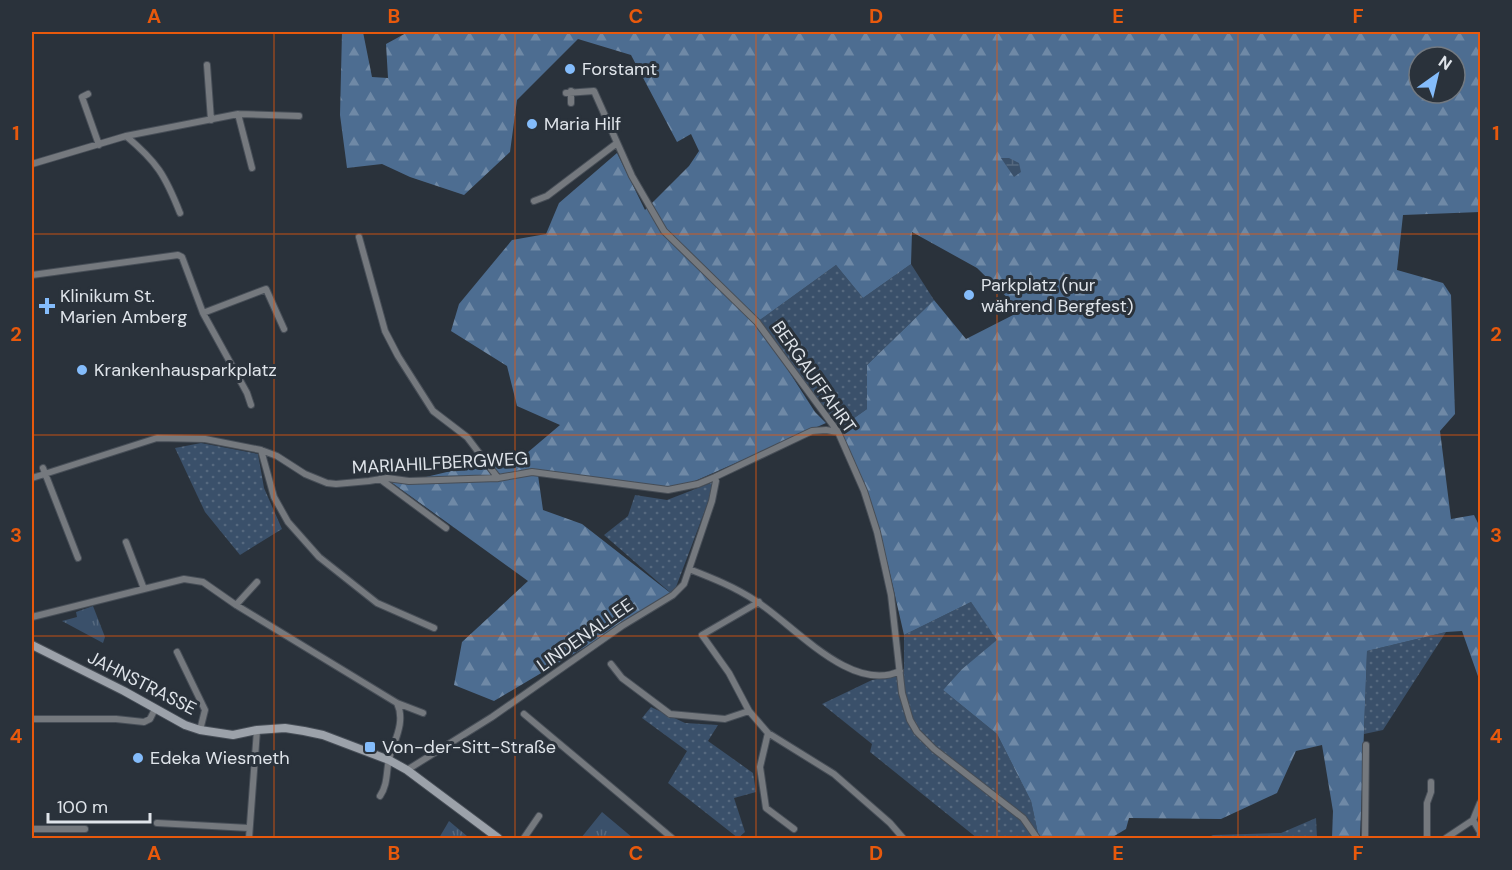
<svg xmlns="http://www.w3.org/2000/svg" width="1512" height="870" font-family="'DM Sans',sans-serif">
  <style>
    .grass { fill: url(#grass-dots) }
    .forest { fill: url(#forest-firs); fill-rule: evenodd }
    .wetland { fill: url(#wetland-marsh) }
    .park { fill: url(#park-tufts) }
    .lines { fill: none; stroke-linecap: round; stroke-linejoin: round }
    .street-casing { stroke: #474e57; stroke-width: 8 }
    .secondary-casing { stroke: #474e57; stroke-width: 10 }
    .street { stroke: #75797e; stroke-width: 6 }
    .secondary { stroke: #9ca2aa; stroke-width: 8 }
    .grid { fill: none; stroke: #e8590c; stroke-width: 1.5; stroke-opacity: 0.55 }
    .poi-dot { fill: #84bcfb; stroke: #2a323b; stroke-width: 2 }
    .labels { text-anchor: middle; stroke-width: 6; stroke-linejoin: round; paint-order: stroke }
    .poi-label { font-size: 18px; fill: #dfe4ea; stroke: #2a323b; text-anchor: start }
    .street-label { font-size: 18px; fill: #dfe4ea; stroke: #2a323b }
    .neatline { fill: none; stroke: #e8590c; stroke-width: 2 }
    .grid-label { font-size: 20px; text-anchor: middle; font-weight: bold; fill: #e8590c }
  </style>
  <defs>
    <pattern id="grass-dots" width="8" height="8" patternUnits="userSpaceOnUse" patternTransform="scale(1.5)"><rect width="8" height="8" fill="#3a506a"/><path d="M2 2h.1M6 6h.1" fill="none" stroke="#56697f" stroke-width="1.8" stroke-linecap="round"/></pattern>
    <pattern id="forest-firs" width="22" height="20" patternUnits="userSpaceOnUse" patternTransform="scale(1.5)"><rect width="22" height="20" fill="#4d6d91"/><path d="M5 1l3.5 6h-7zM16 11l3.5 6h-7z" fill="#6f89a6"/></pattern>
    <pattern id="wetland-marsh" width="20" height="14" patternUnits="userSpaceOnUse" patternTransform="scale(1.5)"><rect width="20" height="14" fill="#3a506a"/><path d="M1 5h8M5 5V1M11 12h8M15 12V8" fill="none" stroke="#56697f"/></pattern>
    <pattern id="park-tufts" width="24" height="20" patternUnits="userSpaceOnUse" patternTransform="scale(1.5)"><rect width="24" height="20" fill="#3a506a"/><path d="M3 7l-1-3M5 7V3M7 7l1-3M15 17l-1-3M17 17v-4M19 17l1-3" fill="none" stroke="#56697f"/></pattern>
  </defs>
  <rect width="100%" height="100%" fill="#2a323b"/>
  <path class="grass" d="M911,264L934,300L867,365V409L840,428L757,322L836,265L863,298Z
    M201,443L258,454L264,488L282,529L240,555L205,512L175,448Z
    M716,481L673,595L604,535L628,516L635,495L667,500Z
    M971,602L998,640L962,669L943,690L997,734L1031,801L1039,838H977L870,752L872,744L822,704L872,680L888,677L904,669V635Z
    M1446,632L1383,730L1364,734L1367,651Z
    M651,707L685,723L718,725L708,741L753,773L756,792L734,798L745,832L738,838L668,783L687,751L642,718Z
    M1316,818L1317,838H1207L1213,835L1281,833Z"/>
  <path class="forest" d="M342,32H363L372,77L388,78L386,44L408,32H1480V212L1403,215L1397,270L1443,283L1451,295L1455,414L1440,431L1451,519L1474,515L1480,527V682L1462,631L1446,632L1367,651L1360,838H1332L1333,811L1322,745L1296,751L1277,793L1221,819L1129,818L1126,829L1111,838H1039L1031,801L997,734L943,690L962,669L997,640L971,602L904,635L888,565L868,494L840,428L867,409V365L934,300L966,339L1021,311L977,268L912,232L911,264L863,298L836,265L757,322L815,412L826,423L670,492L538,475L543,510L582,524L673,595L494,701L454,685L462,642L528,581L391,482L409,481L527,453L560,425L517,406L507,366L451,331L459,304L512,240L546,234L559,203L617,153L645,210L689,166L699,151L691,134L677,142L631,55L578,39L517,100L510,152L464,195L410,177L382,164L347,168L340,115ZM1419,57H1455V93H1419Z"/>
  <path class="wetland" d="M1001,158H1009L1019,163L1021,172L1014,177Z"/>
  <path class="park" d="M93,606L105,637L103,643L62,621L77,617L76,612Z
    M602,812L633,838H581Z
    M449,821L467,836L465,838H439Z"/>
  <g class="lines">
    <defs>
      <path id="street" d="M207,65L211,120
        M571,91V103
        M566,93L594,91L632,176L664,231L757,322L838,432L864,491L877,532L891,595L902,693L910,720L917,732L934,749L1023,818L1037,838
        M88,94L82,97L99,145
        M238,114L252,168
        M126,136L238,114L299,116
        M32,164L126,136C157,162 165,175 180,213
        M534,201L547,196L617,143
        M359,237L385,331L398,356L433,411L467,437L498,478
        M32,275L178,255L182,257L203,313L247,393L251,405
        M203,313L266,289L284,329
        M261,450L274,497L288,522L319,557L377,603L434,628
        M43,468L78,558
        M32,478L157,438L205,439L261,450L277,456L305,474L327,483L336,484L369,481L387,478L409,481L498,478L532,472L668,490L698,484L715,477L812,431L826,430L838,432
        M380,479L446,528
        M126,542L144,589
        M689,569C712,578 735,587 756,601C794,625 851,694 900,671
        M759,602L702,635L729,673L749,711L768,733L834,774L890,823L903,838
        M236,605L257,582
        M32,617L184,579L203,582L236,605L397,703L423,713
        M177,652L205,710L200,730
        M611,664L622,678L670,714L725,719L749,711
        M524,714L672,838
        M32,719H116L144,722L150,719L155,709
        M768,733L760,767L766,808L794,829
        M407,770L492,717L622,626L673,595L684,584L712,501L716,481L715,477
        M380,796C388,784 386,773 389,759C394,741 406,722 397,703
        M1480,803L1473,820L1480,832V837
        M157,823L249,828
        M32,829H85
        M249,838L257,730
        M524,838L539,816
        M1365,838L1366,745
        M1428,838L1427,836V803L1431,792V782
        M1446,838L1473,820"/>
      <path id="secondary" d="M32,645L124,691L185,725L200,730L233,735L257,730L285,728L304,731L323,735L389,760L407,770L498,838"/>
    </defs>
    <use href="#street" class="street-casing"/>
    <use href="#secondary" class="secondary-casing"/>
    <use href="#street" class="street"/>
    <use href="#secondary" class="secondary"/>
  </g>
  <path class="grid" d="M274,32V838M515,32V838M756,32V838M997,32V838M1238,32V838M32,234H1480M32,435H1480M32,636H1480"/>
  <g class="poi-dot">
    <circle cx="570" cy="69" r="6"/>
    <circle cx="532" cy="124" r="6"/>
    <circle cx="969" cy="295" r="6"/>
    <path d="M44 297h6v6h6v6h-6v6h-6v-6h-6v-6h6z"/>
    <circle cx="82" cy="370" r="6"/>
    <rect x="364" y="741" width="12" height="12" rx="3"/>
    <circle cx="138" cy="758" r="6"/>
  </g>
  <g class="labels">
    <g class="poi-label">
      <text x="582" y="75">Forstamt</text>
      <text x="544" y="130">Maria Hilf</text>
      <text x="981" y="291">Parkplatz (nur<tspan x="981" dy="21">während Bergfest)</tspan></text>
      <text x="60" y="302">Klinikum St.<tspan x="60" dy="21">Marien Amberg</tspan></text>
      <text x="94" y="376">Krankenhausparkplatz</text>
      <text x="382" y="753">Von-der-Sitt-Straße</text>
      <text x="150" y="764">Edeka Wiesmeth</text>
    </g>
    <g class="street-label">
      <text transform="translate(814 377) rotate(55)" y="6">BERGAUFFAHRT</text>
      <text transform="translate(440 463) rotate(-3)" y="6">MARIAHILFBERGWEG</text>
      <text transform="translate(585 635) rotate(-35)" y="6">LINDENALLEE</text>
      <text transform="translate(142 683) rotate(27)" y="6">JAHNSTRASSE</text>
    </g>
  </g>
  <rect width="1512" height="870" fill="none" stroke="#2a323b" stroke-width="66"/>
  <g transform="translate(1437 75) rotate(34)"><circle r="28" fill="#2a323b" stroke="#727981" stroke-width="1.5"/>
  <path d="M0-4.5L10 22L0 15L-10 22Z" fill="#84bcfb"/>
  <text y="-9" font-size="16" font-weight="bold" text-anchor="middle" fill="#dfe4ea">N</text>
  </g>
  <path d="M48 813v9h102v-9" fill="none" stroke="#dfe4ea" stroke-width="3"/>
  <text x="57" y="813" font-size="18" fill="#dfe4ea" stroke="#2a323b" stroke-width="4.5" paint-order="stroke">100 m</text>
  <rect x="33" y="33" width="1446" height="804" class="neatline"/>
  <g class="grid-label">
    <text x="154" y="23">A</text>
    <text x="394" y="23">B</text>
    <text x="636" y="23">C</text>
    <text x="876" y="23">D</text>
    <text x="1118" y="23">E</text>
    <text x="1358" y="23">F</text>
    <text x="16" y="140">1</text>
    <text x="1496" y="140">1</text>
    <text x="16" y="341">2</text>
    <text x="1496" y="341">2</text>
    <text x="16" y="542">3</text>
    <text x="1496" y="542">3</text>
    <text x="16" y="743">4</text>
    <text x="1496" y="743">4</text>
    <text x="154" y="860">A</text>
    <text x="394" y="860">B</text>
    <text x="636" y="860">C</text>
    <text x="876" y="860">D</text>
    <text x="1118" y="860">E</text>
    <text x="1358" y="860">F</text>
  </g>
</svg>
